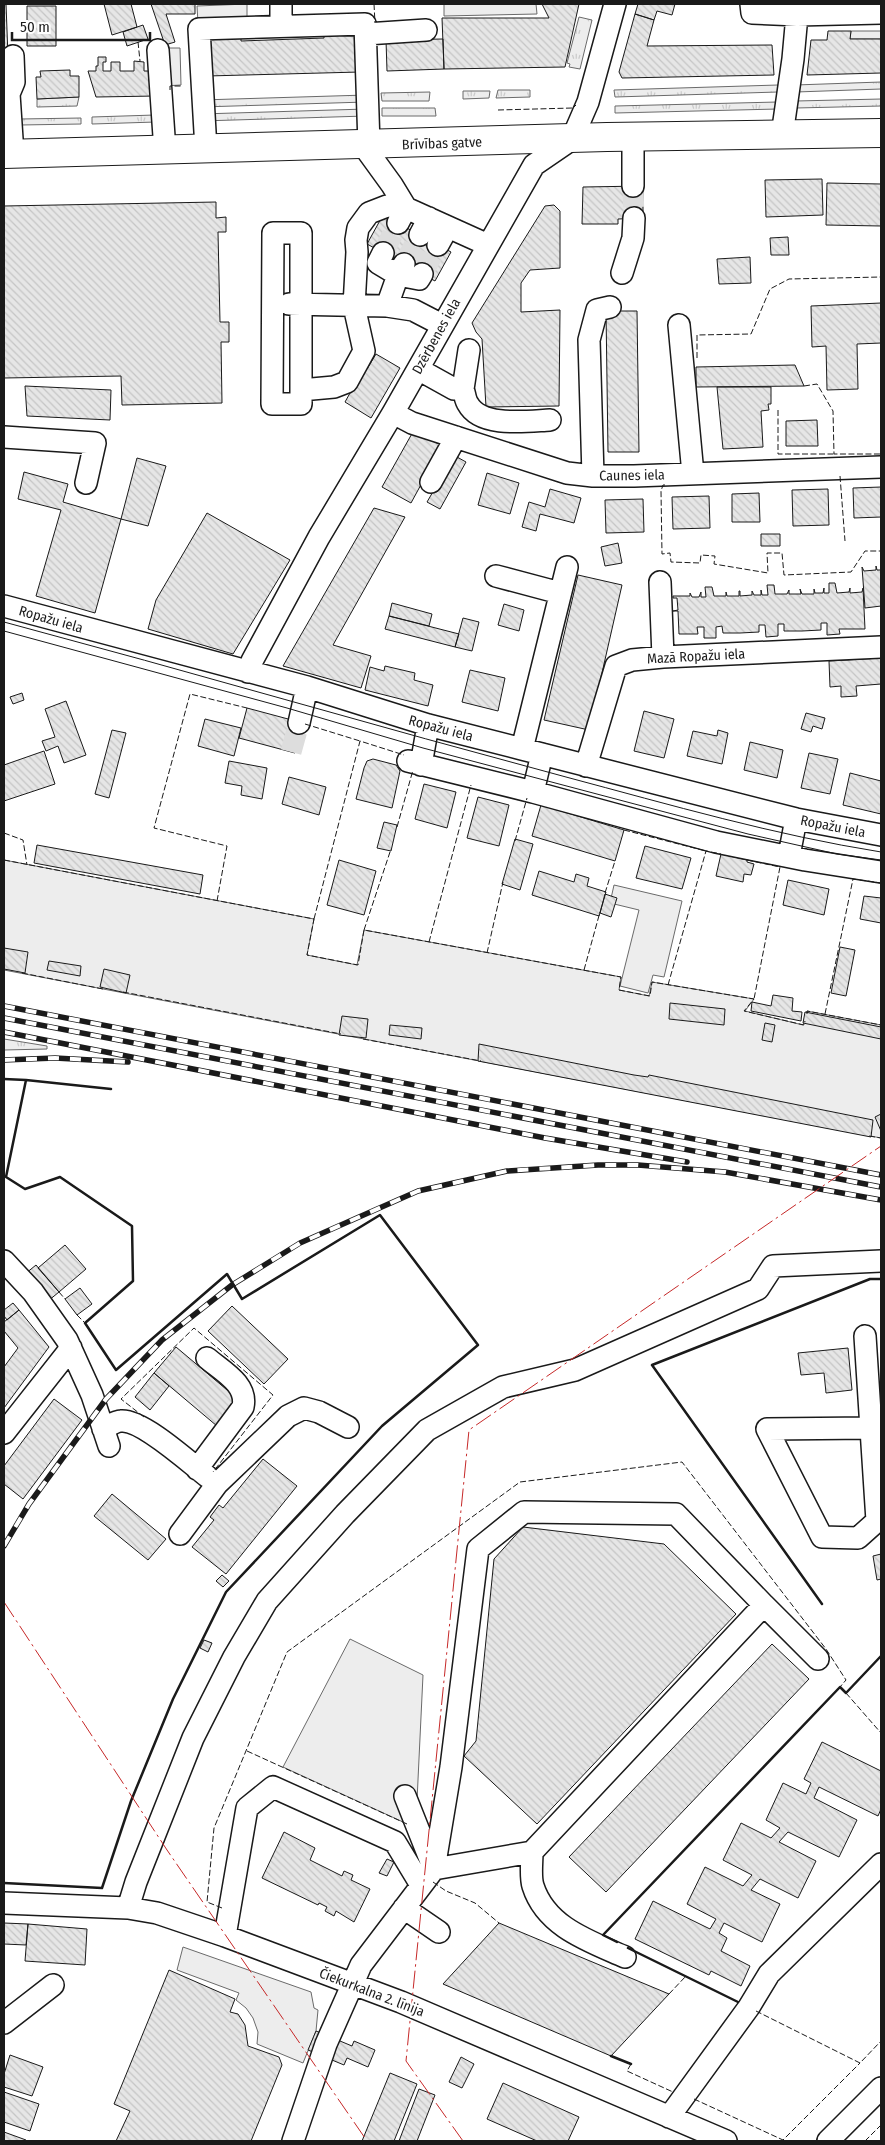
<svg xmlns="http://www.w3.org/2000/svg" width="885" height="2145" font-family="'Fira Sans Condensed',sans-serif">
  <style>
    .grass { fill: url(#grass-tufts); stroke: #6a6a6a }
    .built { fill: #ededed; stroke: #6a6a6a }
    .building { fill: url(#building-back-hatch); stroke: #1a1a1a }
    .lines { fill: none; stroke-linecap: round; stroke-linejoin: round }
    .minor-tunnel { stroke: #ddd; stroke-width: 21; stroke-dasharray: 21 11; stroke-linecap: butt }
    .minor-casing { stroke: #1a1a1a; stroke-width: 24 }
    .highway-casing { stroke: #1a1a1a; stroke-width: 30 }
    .minor { stroke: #fff; stroke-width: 21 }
    .highway { stroke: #fff; stroke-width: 28 }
    .tram { stroke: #1a1a1a; stroke-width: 1 }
    .rail-casing { stroke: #1a1a1a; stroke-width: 5.5 }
    .rail { stroke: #fff; stroke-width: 4; stroke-dasharray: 11; stroke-linecap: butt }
    .fence { stroke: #1a1a1a; stroke-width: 1; stroke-dasharray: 6 2.5; stroke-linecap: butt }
    .wall { stroke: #1a1a1a; stroke-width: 2.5 }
    .power { stroke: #c62828; stroke-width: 1; stroke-dasharray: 18 4 2.5 4; stroke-linecap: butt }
    .labels { text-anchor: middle; stroke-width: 4; stroke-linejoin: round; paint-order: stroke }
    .street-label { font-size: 14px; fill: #1a1a1a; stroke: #fff }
  </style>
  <defs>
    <pattern id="grass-tufts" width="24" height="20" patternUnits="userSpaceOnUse" patternTransform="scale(1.25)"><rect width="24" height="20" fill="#ededed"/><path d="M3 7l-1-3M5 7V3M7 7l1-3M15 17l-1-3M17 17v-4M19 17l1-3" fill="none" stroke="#cbcbcb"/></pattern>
    <pattern id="building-back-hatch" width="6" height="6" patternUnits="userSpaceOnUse" patternTransform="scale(1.25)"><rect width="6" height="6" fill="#e6e6e6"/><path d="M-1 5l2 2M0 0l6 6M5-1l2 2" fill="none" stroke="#c5c5c5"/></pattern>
  </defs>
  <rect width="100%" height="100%" fill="#fff"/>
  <path class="grass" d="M579,17L592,20L580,69L569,67L570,64L567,63Z
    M881,82V89L796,92L795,85Z
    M778,85V92L615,97L614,90Z
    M498,90H530V97L496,98Z
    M463,91H490L489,98L463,99Z
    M430,92L429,101H382L381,93Z
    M366,95V102L201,107V100Z
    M79,97L77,106L37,107V99Z
    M881,99V106L796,108V101Z
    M778,102V109L615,113V106Z
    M382,108H435L436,116H382Z
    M366,109V116L201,121V114Z
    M155,115L156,122L92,124V117Z
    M81,118V124L20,125V119Z
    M4,1039L47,1046V1049L4,1050Z"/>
  <path class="built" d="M247,4V21L198,23L197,6Z
    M444,4H536L537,14L444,16Z
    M851,31H881V39H850Z
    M162,48H180L181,85L163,86Z
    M4,860L314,919L307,955L357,965L364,930L621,977L619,990L649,996L652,982L754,999L745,1011L803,1025L807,1011L881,1025V1138L4,970Z
    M614,885L682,901L664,977L653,975L648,993L620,986L639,910L610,903Z
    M350,1639L423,1675L417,1801L414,1827L283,1767Z
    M183,1947L311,1992L314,2008L318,2010L316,2031L303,2063L257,2044L258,2032L253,2018L246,2008L236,2000L239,1993L177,1970Z"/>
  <path class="building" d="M4,4H6L9,83H4Z
    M104,4H131L137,27L112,35Z
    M151,4H195V14H166L175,42L165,45Z
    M542,4H579L565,67L444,69L442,18H549Z
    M638,4H675L672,15L657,11L654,20L635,14Z
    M27,6H56V46H27Z
    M635,14L654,20L647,46L772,45L774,75L622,78L619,72Z
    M143,25L148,39L127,46L123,32Z
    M828,31H851L850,39H881V73L807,75L811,40H827Z
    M359,32L360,72L207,76L206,36L241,35V41L324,38V33Z
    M443,39L444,69L387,71L386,40Z
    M98,57H106V62H103V71H111V62H120V71H134V61L144,62V71H149L156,96L96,97L88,71H96V66H98Z
    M70,70V76H79V97L37,99L36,77H41L40,71Z
    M822,179L823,215L766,217L765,180Z
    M827,183L881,184V226L826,225Z
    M643,186V218L618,219V224H582L583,187Z
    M216,202V218L226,217V232H218L220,322H229V342H221L222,403L122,405L121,376L4,378V206Z
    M554,205L560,211V268L530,270L521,283V312L560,310L559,406L486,407L482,339L476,332L472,323L545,206Z
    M383,215L451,252L435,281L367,244Z
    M788,237L789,255H771L770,238Z
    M750,257L751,283L719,284L717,259Z
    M881,303V343L857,344L858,389L827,390L826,346L812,347L811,306Z
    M606,311H637L639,452H608Z
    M376,354L400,368L371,418L345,402L364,368L367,369Z
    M795,365L804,386L696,387V367Z
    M25,386L111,390L110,420L27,416Z
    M717,387H771V404H768L769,410L761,411L763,447L723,449Z
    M817,420L818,446H786V421Z
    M414,430L442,446L411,503L382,487Z
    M457,457L466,462L440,509L427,502L434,490L437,492Z
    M137,458L166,466L148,526L121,519Z
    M24,472L68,484L63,502L121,519L95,613L36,596L61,510L18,499Z
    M487,473L519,483L510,514L478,505Z
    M881,487V517L854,518L853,488Z
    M550,489L581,498L574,523L540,514L536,531L522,527L529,502L545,507Z
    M828,489L829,525L793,526L792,490Z
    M759,493L760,522H732V494Z
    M709,496L710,528L673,529L672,497Z
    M643,499L644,532L606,533L605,500Z
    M374,508L405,517L333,645L371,656L361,688L283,666Z
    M207,513L290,560L233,654L148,629L156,600Z
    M761,534H780V546H761Z
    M618,543L622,563L605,566L601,547Z
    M876,566L877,570H881V606L865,608L862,567L864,571L876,570Z
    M578,575L622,585L589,730L544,720Z
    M829,583H835L837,593L849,592L850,588V593L862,592L863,588L865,629H839L840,634L827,635V623H821V630L802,631H784V624H778V636L766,637L765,625H759V632L740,633H723L722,626L716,627V638H704V627H697L698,634H679L678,611H673L678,610L677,598H673V596H690V593L692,597H699L701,592V597H706L705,587H712L714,596H726V592L727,596H739V591H740V596L752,595V591L754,595H761V590L762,595H768L767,585H774L775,594H787L789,590V594H801L800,589L802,594H814V589L815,593H823L824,588V593H829Z
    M392,603L432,614L429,626L389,616Z
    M504,604L524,610L519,631L498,625Z
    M389,616L459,634L455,647L385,629Z
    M463,618L479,622L472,651L455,647Z
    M881,658V684L856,686L857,696L841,697V686L830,687L829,661Z
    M385,666L415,673L414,680L433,685L428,706L365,690L370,667L384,671Z
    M470,670L505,678L498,711L462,702Z
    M22,693L24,700L13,704L10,697Z
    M66,701L86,755L64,763L58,746L46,751L42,741L55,737L45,709Z
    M247,708L303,723L295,753L239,738Z
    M644,711L674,719L664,758L634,751Z
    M806,713L825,718L822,729L813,726L811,732L801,729Z
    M205,719L241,728L234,756L198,746Z
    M112,730L126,733L109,798L95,794Z
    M718,730L728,733L722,764L687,756L693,731L717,736Z
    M750,742L783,750L777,778L744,770Z
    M44,751L55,784L4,801V765Z
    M809,753L838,759L830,794L801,788Z
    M373,759L396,765L400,771L392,808L356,799L364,768L367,761Z
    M229,761L267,768L262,799L241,795L242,786L225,783Z
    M850,773L881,781V814L843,805Z
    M289,777L326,787L319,815L282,804Z
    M424,784L456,792L447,828L415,819Z
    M478,797L509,805L499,846L467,838Z
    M541,805L624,830L615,861L532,836Z
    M384,822L397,825L391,851L377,848Z
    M515,839L533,844L520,890L502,884Z
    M37,845L203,875L200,894L34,863Z
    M645,846L691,858L682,889L636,878Z
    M721,854L747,860V862L754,864L751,875L744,874L743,882L716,876Z
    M339,860L376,871L364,915L327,905Z
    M539,871L574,882L576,874L589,878L587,886L606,892L599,916L532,895Z
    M788,880L829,889L824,915L783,905Z
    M605,894L617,898L611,917L600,913Z
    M864,896L881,898V923L860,919Z
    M840,947L855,950L846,996L831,993Z
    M4,948L28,952L25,973L4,969Z
    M49,961L81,966L80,976L47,970Z
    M104,969L130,975L126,993L100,987Z
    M773,995L793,998L792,1011L802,1012L801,1021L751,1011L752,1002L771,1006Z
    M670,1003L725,1009L724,1025L669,1019Z
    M805,1012L881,1027V1039L803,1023Z
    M342,1016L368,1019L366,1038L339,1035Z
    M765,1023L775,1025L772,1042L762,1040Z
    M390,1025L422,1028L421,1039L389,1035Z
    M479,1044L634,1075L648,1077L649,1075L873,1120L871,1137L478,1061Z
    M881,1114V1131L875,1117Z
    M65,1245L86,1269L59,1292L38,1268Z
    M36,1265L59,1292L48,1301L25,1274Z
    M80,1288L92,1304L77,1315L65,1299Z
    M13,1303L19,1310L7,1320L4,1316V1310Z
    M232,1306L288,1359L264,1384L208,1331Z
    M19,1310L49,1347L4,1408V1367L18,1348L4,1331V1322Z
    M176,1347L239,1400L217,1426L154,1373Z
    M848,1348L852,1390L826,1393L824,1373L801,1375L798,1353Z
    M154,1373L169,1386L150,1410L135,1397Z
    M54,1399L82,1420L23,1499L4,1484V1466Z
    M263,1459L297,1486L226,1574L192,1547L214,1520L210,1517L219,1505L223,1508Z
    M112,1494L166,1539L148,1560L94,1516Z
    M523,1527L664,1544L736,1614L537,1824L464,1756L476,1741L494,1559Z
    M881,1554V1579L877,1580L873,1556Z
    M222,1575L229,1581L223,1587L216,1581Z
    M204,1640L212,1643L208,1652L200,1648Z
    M772,1644L809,1679L606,1892L569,1857Z
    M822,1742L881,1771V1809L878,1816L819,1787L814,1798L857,1820L839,1857L788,1832L779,1842L816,1861L798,1898L760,1879L751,1890L780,1904L762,1942L724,1923L719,1933L727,1938L721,1951L750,1966L741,1986L711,1971L709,1975L635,1939L653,1901L710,1929L716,1919L687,1904L705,1867L743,1886L752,1875L723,1860L741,1823L771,1838L780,1828L766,1820L783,1783L806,1794L811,1783L804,1779Z
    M284,1832L315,1848L310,1860L342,1876L344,1871L353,1875L351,1880L370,1889L354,1922L336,1911L334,1916L325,1911L327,1907L319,1903L318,1905L262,1878Z
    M387,1859L394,1862L387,1876L379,1873Z
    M4,1923L28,1924L26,1945L4,1944Z
    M499,1923L669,1994L611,2056L443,1984Z
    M28,1924L87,1929L85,1965L25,1961Z
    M169,1970L235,1999L230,2012L238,2014L245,2025L248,2046L279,2057L282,2065L251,2141H116L130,2111L114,2104Z
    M316,2031L352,2046L354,2041L375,2050L368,2067L347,2058L344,2065L308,2050Z
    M10,2055L43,2067L32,2096L4,2087V2074Z
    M461,2057L474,2064L462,2088L449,2082Z
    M390,2073L417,2084L394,2141H362Z
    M503,2083L579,2117L568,2141H537L487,2119Z
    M419,2089L435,2095L417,2141H399Z
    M4,2092L39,2104L30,2131L4,2122Z
    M4,2132L26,2140L25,2141H4Z"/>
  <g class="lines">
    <path class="minor-tunnel" d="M633,186L634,218
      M383,253L398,223
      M404,264L420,235
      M422,274L438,245
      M291,752L299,723"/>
    <defs>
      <path id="minor" d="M281,4V25
        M751,4L752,13L797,15L881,13
        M366,34L426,30
        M158,50L165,151
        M13,56L14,82L9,94L13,154
        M782,135L793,59L797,15
        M633,137V186
        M363,145L392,185L406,208L488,245
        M206,149L199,29L365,24L369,145
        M273,233H301V404H272Z
        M420,235L429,218
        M438,245L448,227
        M383,253L378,263L398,275L387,306
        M404,264L398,275L419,279L422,274
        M622,273L633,238L634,218
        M289,304L387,306L413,310L442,325
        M679,325L693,474
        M418,369L454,389H463L469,350
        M463,389C465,394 465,400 468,404C481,428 528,421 550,420
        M301,390L334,387L347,382L364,351L354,306L357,252L356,240L358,228L369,213L387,206L406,208L398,223
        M393,413L412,423L567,473L593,476H634L881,467
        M4,437L95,443L86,483
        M593,476L589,340L597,310L610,307
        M431,482L456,437
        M496,576L560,593
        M660,582L663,657
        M4,606L307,687L428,725L522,749L796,819L881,835
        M248,672L252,661L319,537L393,413L534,165L572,139L588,102L615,4
        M299,723L307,687
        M522,749L567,567
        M408,761L533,792L716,842L805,860L881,872
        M421,765L428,725
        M586,766L616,666L632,660L663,657L881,647
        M533,792L542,754
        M789,856L796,819
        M4,1261L33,1292L67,1340L92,1395L109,1446
        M865,1336L877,1521H881
        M871,1428L767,1429L822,1537L858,1538L877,1521
        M103,1429C109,1426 115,1421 121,1421C142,1419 190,1463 208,1477
        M4,1433L71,1348
        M197,1469L243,1407C248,1384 222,1371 207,1358
        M180,1534L217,1484L288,1416L304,1408L319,1412L348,1427
        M405,1796L434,1869
        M532,1852C532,1862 530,1877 533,1886C546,1927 589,1941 625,1957
        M434,1869L451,1767L478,1549L524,1512L676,1514L764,1605
        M4,1903L128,1908L157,1913L225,1936L401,2002L726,2141
        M128,1908L136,1882L193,1738L234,1657L267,1601L345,1514L427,1430L503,1387L575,1370L758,1289L773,1266L881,1261
        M404,1908L439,1932
        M225,1936L247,1808L273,1787L395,1842L421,1885
        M4,2023L53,1985
        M669,2117L749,2007L769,1974L881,1864
        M293,2141L326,2044L361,1965L434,1869L532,1852L764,1605L818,1659
        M828,2141L881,2088"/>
      <path id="highway" d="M4,154L607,137L881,133"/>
    </defs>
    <use href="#minor" class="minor-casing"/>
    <use href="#highway" class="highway-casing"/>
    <use href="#minor" class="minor"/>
    <use href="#highway" class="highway"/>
    <path class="tram" d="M4,622C192,672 378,727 566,777C671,805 774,835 881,852
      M4,631L287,708L423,748L748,834L837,854L881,860"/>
    <defs>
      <path id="rail" d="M4,1006L881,1175
        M4,1018L881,1187
        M4,1032L545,1138L687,1162
        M4,1060L55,1058L128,1062
        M4,1546L29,1504L106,1399L162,1340L232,1285L300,1243L418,1191L507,1171L598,1165H638L725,1172L881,1200"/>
    </defs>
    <use href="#rail" class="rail-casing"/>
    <use href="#rail" class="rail"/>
    <path class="fence" d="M374,4L375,23
      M138,42L140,61
      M170,90V86H182
      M498,110L573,108L576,105
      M697,358V335L751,334L770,289L789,279L881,277
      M804,386L817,384L833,411L834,454H881
      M778,410V454H834
      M840,476L845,541
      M665,485H663L661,491L662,554L670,553L671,562L700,563L701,555L715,556L714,564L768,573L767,553H782L784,575L851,572L865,551H881
      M305,724L360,741
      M397,827L413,770
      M624,830L706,851
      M4,833L23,840L27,865
      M515,841L527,798
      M4,860L314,919L307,955L358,965L364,930L621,977L619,990L650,996L652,982L754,999L744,1011L804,1025L805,1021
      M747,860L780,867L754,999
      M605,893L615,861
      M217,901L227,846L154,828L190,694L247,708
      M314,919L360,741L404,755
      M364,930L391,849
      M429,942L471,785
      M487,953L503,882
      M584,970L600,912
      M22,973L103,989
      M668,985L706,851L721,854
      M123,992L341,1034
      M807,1014V1011L881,1025
      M825,1014L853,879L881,883
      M363,1039L481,1061
      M869,1136L881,1138
      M59,1292L65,1299
      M77,1315L85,1323
      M144,1417L121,1399L194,1328L273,1395L213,1472
      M846,1693L881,1733
      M247,1751L407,1824
      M433,1882L446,1891L475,1903L499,1923
      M222,1908L207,1902L214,1828L287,1652L520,1482L682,1462L826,1649L846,1680L840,1687
      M669,1994L686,1976
      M756,2011L860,2063L881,2041
      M631,2064L627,2071L673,2092
      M694,2099L783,2140L860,2063
      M865,2141L881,2125"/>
    <path class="wall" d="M4,1079L26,1080L6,1177L25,1189L60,1177L132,1226L133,1281L85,1323L116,1370L227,1274L242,1299L380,1215L478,1345L382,1426L226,1592L173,1699L131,1801L102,1888L4,1883
      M26,1080L111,1089
      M822,1604L652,1365L870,1279H881
      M617,1942L603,1935L840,1687L846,1693L881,1656
      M628,1948L738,2002
      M611,2056L631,2064"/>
    <path class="power" d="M4,1602L167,1850L367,2141
      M463,2141L406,2061L469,1430L881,1146"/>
  </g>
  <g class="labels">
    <g class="street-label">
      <text transform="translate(442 143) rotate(-2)" y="5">Brīvības gatve</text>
      <text transform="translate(436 336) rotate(-61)" y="5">Dzērbenes iela</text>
      <text transform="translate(632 475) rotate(-1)" y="5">Caunes iela</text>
      <text transform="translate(51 619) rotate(16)" y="5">Ropažu iela</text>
      <text transform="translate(696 656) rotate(-3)" y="5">Mazā Ropažu iela</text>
      <text transform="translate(441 728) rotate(15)" y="5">Ropažu iela</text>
      <text transform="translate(833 826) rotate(11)" y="5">Ropažu iela</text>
      <text transform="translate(372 1992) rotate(21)" y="5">Čiekurkalna 2. līnija</text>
    </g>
  </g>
  <rect width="885" height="2145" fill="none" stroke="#1a1a1a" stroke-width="10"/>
  <path d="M12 32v8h138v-8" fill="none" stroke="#1a1a1a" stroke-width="2.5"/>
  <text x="20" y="32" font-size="15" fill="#1a1a1a" stroke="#ffffff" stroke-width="4" paint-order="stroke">50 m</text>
</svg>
